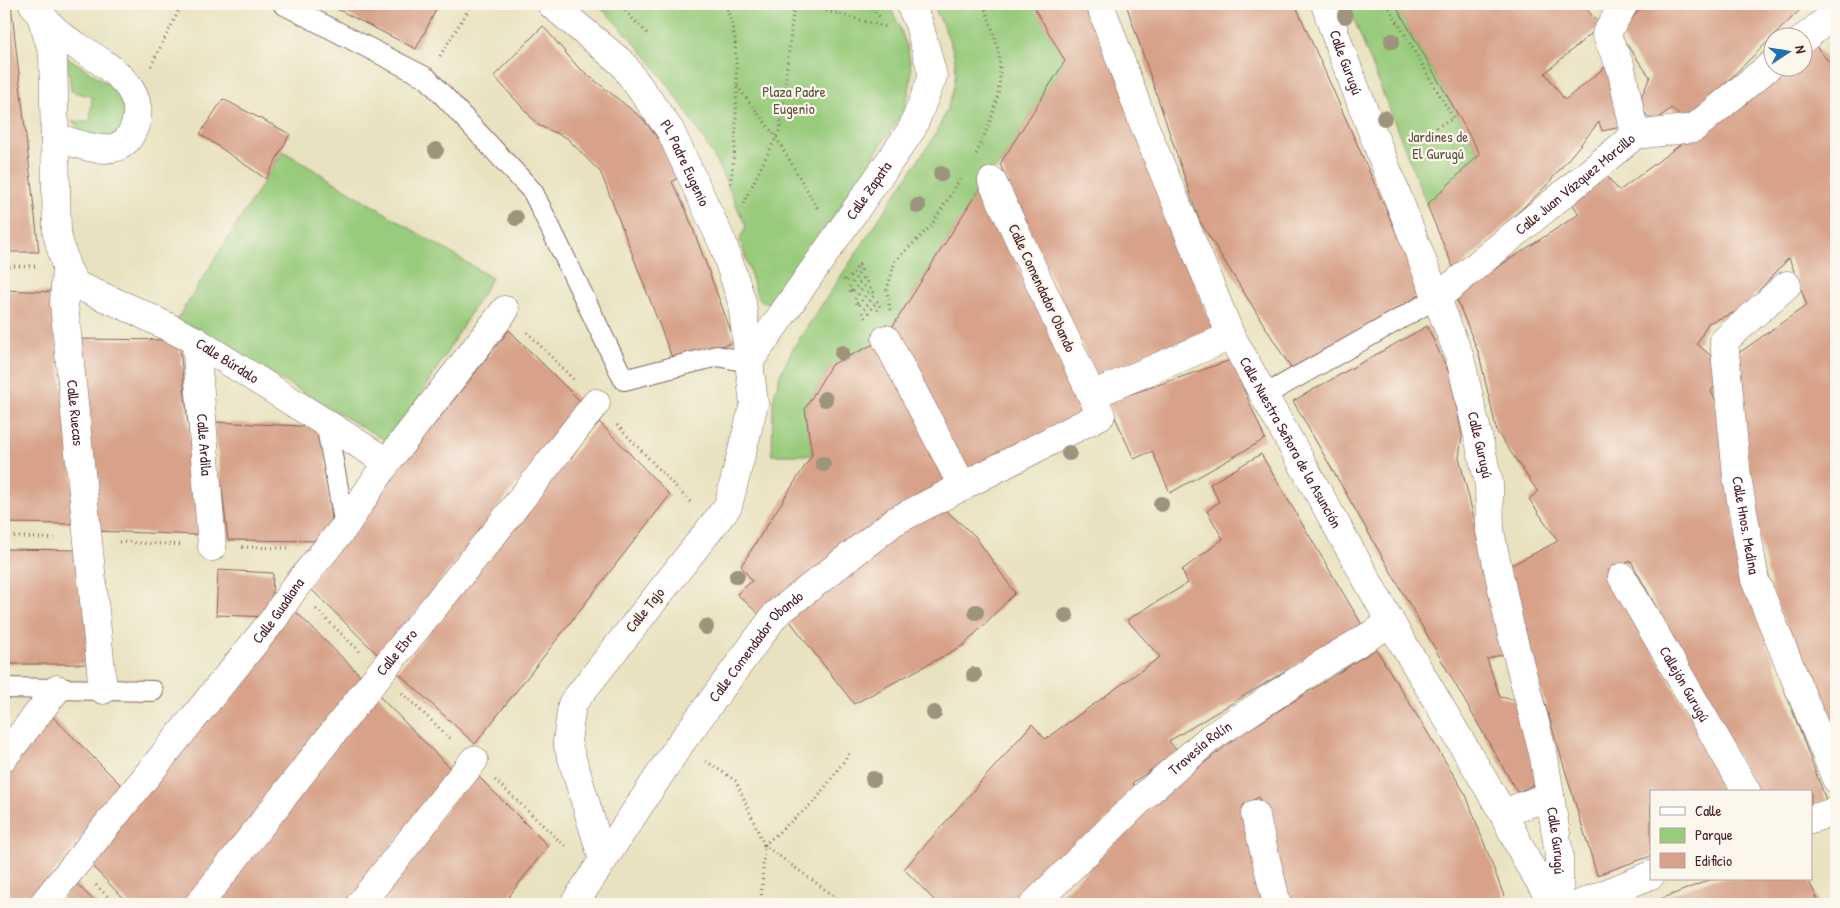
<svg xmlns="http://www.w3.org/2000/svg" width="1840" height="908" font-family="'Patrick Hand',sans-serif">
  <style>
    .green { fill: #98cb7c; stroke: #717554 }
    .building { fill: #d7a289 }
    .lines { fill: none; stroke-linecap: round; stroke-linejoin: round }
    .lane-casing { stroke: #82635f; stroke-width: 22 }
    .street-casing { stroke: #82635f; stroke-width: 29 }
    .path { stroke: #82635f; stroke-width: 3; stroke-dasharray: 1 4; stroke-linecap: butt }
    .lane { stroke: #fff; stroke-width: 20 }
    .street { stroke: #fff; stroke-width: 28 }
    .tree { fill: #9e937b }
    .labels { text-anchor: middle; stroke-width: 4.5; stroke-linejoin: round; paint-order: stroke }
    .street-label { font-size: 15px; fill: #4a1f2b; stroke: #fbf7ec }
    .park-label { font-size: 15px; fill: #615343; stroke: #fbf7ec }
  </style>
  <rect width="100%" height="100%" fill="#fbf7ec"/>
  <filter id="ink" filterUnits="userSpaceOnUse"><feTurbulence type="fractalNoise" baseFrequency=".02" numOctaves="2"/><feDisplacementMap in="SourceGraphic" scale="10" xChannelSelector="R" yChannelSelector="G"/><feConvolveMatrix kernelMatrix="1 2 1 2 8 2 1 2 1" color-interpolation-filters="sRGB"/></filter>
  <filter id="wash" filterUnits="userSpaceOnUse"><feTurbulence type="fractalNoise" baseFrequency=".0096" numOctaves="4" result="noise"/><feDisplacementMap in="SourceGraphic" scale="20" xChannelSelector="R" yChannelSelector="G"/><feGaussianBlur stdDeviation="1.12" result="paint"/><feColorMatrix in="noise" values="0 0 0 0 0 0 0 0 0 0 0 0 0 0 0 0 0 1.4 0 .05"/><feComposite in="paint" operator="in"/></filter>
  <g filter="url(#wash)">
    <rect width="100%" height="100%" fill="#e9e2c0"/>
    <path class="green" d="M596,4H889C908,45 920,70 902,114L776,302L764,303L757,296L740,239L746,226C733,200 723,172 708,147C677,94 642,45 596,4Z
      M933,4H1046L1036,9L1065,61L1000,164L981,186L893,326L892,335L831,365L805,409L812,455H772L773,400L780,375L793,348L935,135C947,111 960,83 954,55C950,38 940,20 933,4Z
      M1348,4H1395L1480,154L1427,205Z
      M67,57L116,89L125,111L123,131L112,140L87,137L72,121L90,122L92,97L71,91Z
      M283,151L492,278L391,444L177,319Z"/>
    <g id="blocks">
      <path class="building" d="M4,4H11L39,252H4Z
        M327,4H439L416,49Z
        M1046,4H1092L1214,333L1099,383L1000,164L1065,61L1035,9Z
        M1126,4H1295L1423,293L1292,370L1199,220Z
        M1395,4H1583L1600,26L1545,73L1565,100L1610,63L1626,126L1602,131L1599,122L1546,186L1455,272L1427,205L1480,154Z
        M1644,4H1806L1687,121L1671,108L1653,123L1638,104L1650,77L1619,34Z
        M543,26L577,66L643,119L684,173L672,182L686,210L735,342L673,360L601,173L567,138L538,125L494,76Z
        M1813,43L1836,70V750L1774,596L1754,518L1736,355L1807,305L1789,258L1741,310L1708,323L1697,344L1710,355L1719,381L1711,391L1723,417L1740,571L1826,800L1811,805V792H1757L1631,561L1608,571L1732,792H1651V856L1597,875L1504,569L1558,541L1529,499L1538,492L1497,432L1479,354L1455,295L1579,214L1572,203L1607,176L1619,191L1781,68H1802V51Z
        M223,99L290,134L266,179L200,134Z
        M981,186L1087,416L967,477L893,326Z
        M4,290L51,292L78,524L4,523Z
        M1427,326L1450,375L1462,436L1459,457L1507,653L1487,659L1500,697L1515,700L1538,783L1517,792L1293,401Z
        M509,330L581,402L380,657L307,585Z
        M892,335L973,491L871,532L763,618L737,594L752,581L741,566L812,455L805,409L831,365Z
        M76,339L179,340L200,535L94,531Z
        M1231,360L1265,439L1170,493L1152,451L1134,459L1108,402Z
        M214,422L322,427L334,541L228,540Z
        M599,422L670,495L475,744L397,672Z
        M1261,454L1362,625L1169,741L1178,752L1132,783L1138,790L1018,904H938L904,869L1032,724L1045,739L1160,657L1127,620L1188,583L1182,570L1223,539L1207,511L1219,502L1210,484Z
        M943,508L975,536L1015,593L964,645L854,704L789,620L888,537Z
        M4,549L79,550L91,664H4Z
        M218,570L273,573L271,617L216,615Z
        M290,606L364,679L185,904H129L89,863Z
        M1376,649L1466,795L1507,904H1292L1279,880L1259,797L1243,805L1267,898L1260,904H1052L1155,802L1237,737Z
        M376,693L452,770L346,904H212Z
        M51,715L122,786L29,904H4V776Z
        M475,773L548,846L503,904H373Z
        M1712,879H1808L1820,904H1648Z
        M75,882L97,904H58Z"/>
    </g>
  </g>
  <g filter="url(#ink)">
    <use href="#blocks" fill-opacity="0" stroke="#82635f" stroke-width="1"/>
    <g class="lines">
      <defs>
        <path id="lane" d="M283,4L427,78L533,192L624,380L717,356L749,362
          M1263,396L1437,298
          M326,423L345,526
          M4,688L153,691"/>
        <g id="street">
          <path id="s1" d="M33,4L41,16L53,53L57,234L66,267L64,304L103,690"/>
          <path id="s2" d="M551,4L622,63L670,130L723,244L742,302L754,404L728,506L572,704L567,742L603,860"/>
          <path id="s3" d="M1100,4L1144,125L1231,336L1391,623L1503,813L1550,796"/>
          <path id="s4" d="M1325,4L1341,51L1460,358L1489,484L1490,531L1510,627L1544,757L1559,854V904"/>
          <path d="M1624,4L1606,34L1621,68L1635,135"/>
          <path d="M41,16C48,23 55,31 63,37C95,59 157,86 131,134C116,162 77,143 55,137"/>
          <path d="M1802,40L1823,23"/>
          <path id="s5" d="M66,267L76,285L136,311L196,341L387,462"/>
          <path id="s6" d="M1787,285L1724,341L1737,477L1755,580L1836,779"/>
          <path id="s7" d="M1437,298L1635,135L1694,128L1772,64"/>
          <path d="M886,339L963,487"/>
          <path id="s8" d="M196,341L212,547"/>
          <path id="s9" d="M749,362L912,129L933,76L919,24L910,4"/>
          <path d="M1092,395L1231,336"/>
          <path id="s10" d="M1622,577L1747,792"/>
          <path d="M4,757L57,689"/>
          <path d="M1503,813L1528,863L1554,904"/>
          <path d="M1255,814L1277,904"/>
          <path d="M1811,819L1836,811"/>
          <path id="s11" d="M43,904L273,620L295,587L345,526L387,462L505,310"/>
          <path id="s12" d="M199,904L380,673L496,531L596,403"/>
          <path d="M360,904L474,760"/>
          <path id="s13" d="M574,904L680,744L776,614L895,521L1101,415L992,181"/>
          <path id="s14" d="M1034,904L1145,795L1210,738L1324,663L1391,623"/>
          <path d="M1580,904L1651,875"/>
        </g>
      </defs>
      <use href="#lane" class="lane-casing"/>
      <use href="#street" class="street-casing"/>
      <path class="path" d="M618,4L648,34
        M726,4L735,39L737,86L735,149L730,187
        M802,4L886,27
        M869,4L881,18
        M1387,4L1453,118L1409,143
        M440,56L472,4
        M151,66L182,4
        M737,86L776,137L819,211
        M976,154C1004,94 1009,66 983,4
        M741,208L780,129L794,4
        M4,266H36
        M844,279L846,282L859,265L861,270L849,288L852,293L864,276L867,282L855,299L858,306L871,288L874,295L862,312L865,318
        M890,310L887,290L895,261L931,226L962,176
        M868,313L877,301L880,307L877,311
        M527,332L575,381
        M617,425L692,504
        M4,536L58,539
        M119,542L183,545
        M242,547L288,548
        M316,609L360,652
        M402,693L452,740
        M706,761L736,781L764,845L761,904
        M495,780L567,848
        M96,885L115,904
        M845,904L764,845L816,800L851,751"/>
      <use href="#lane" class="lane"/>
      <use href="#street" class="street"/>
    </g>
    <g class="tree">
      <circle cx="1345" cy="16" r="8"/>
      <circle cx="1392" cy="41" r="8"/>
      <circle cx="1384" cy="118" r="8"/>
      <circle cx="436" cy="150" r="8"/>
      <circle cx="941" cy="174" r="8"/>
      <circle cx="918" cy="206" r="8"/>
      <circle cx="516" cy="218" r="8"/>
      <circle cx="842" cy="353" r="8"/>
      <circle cx="825" cy="399" r="8"/>
      <circle cx="1069" cy="453" r="8"/>
      <circle cx="823" cy="464" r="8"/>
      <circle cx="1161" cy="504" r="8"/>
      <circle cx="737" cy="576" r="8"/>
      <circle cx="976" cy="612" r="8"/>
      <circle cx="1066" cy="616" r="8"/>
      <circle cx="706" cy="627" r="8"/>
      <circle cx="974" cy="675" r="8"/>
      <circle cx="934" cy="713" r="8"/>
      <circle cx="873" cy="779" r="8"/>
    </g>
  </g>
  <g class="labels">
    <g class="street-label">
      <text dy="5" stroke="none"><textPath href="#s4" startOffset="62">Calle Gurugú</textPath></text>
      <text dy="5" stroke="none"><textPath href="#s2" startOffset="211">Pl. Padre Eugenio</textPath></text>
      <text dy="5" stroke="none"><textPath href="#s7" startOffset="179">Calle Juan Vázquez Morcillo</textPath></text>
      <text dy="5" stroke="none"><textPath href="#s9" startOffset="209">Calle Zapata</textPath></text>
      <text transform="translate(1042 288) rotate(65)" y="5">Calle Comendador Obando</text>
      <text dy="5" stroke="none"><textPath href="#s5" startOffset="190">Calle Búrdalo</textPath></text>
      <text dy="5" stroke="none"><textPath href="#s1" startOffset="415">Calle Ruecas</textPath></text>
      <text dy="5" stroke="none"><textPath href="#s3" startOffset="479">Calle Nuestra Señora de la Asunción</textPath></text>
      <text dy="5" stroke="none"><textPath href="#s8" startOffset="104">Calle Ardila</textPath></text>
      <text dy="5" stroke="none"><textPath href="#s4" startOffset="468">Calle Gurugú</textPath></text>
      <text dy="5" stroke="none"><textPath href="#s6" startOffset="270">Calle Hnos. Medina</textPath></text>
      <text transform="translate(645 610) rotate(-51)" y="5">Calle Tajo</text>
      <text dy="5" stroke="none"><textPath href="#s11" startOffset="376">Calle Guadiana</textPath></text>
      <text dy="5" stroke="none"><textPath href="#s13" startOffset="316">Calle Comendador Obando</textPath></text>
      <text dy="5" stroke="none"><textPath href="#s12" startOffset="320">Calle Ebro</textPath></text>
      <text dy="5" stroke="none"><textPath href="#s10" startOffset="124">Callejón Gurugú</textPath></text>
      <text dy="5" stroke="none"><textPath href="#s14" startOffset="228">Travesía Rolín</textPath></text>
      <text dy="5" stroke="none"><textPath href="#s4" startOffset="872">Calle Gurugú</textPath></text>
    </g>
    <g class="park-label">
      <text x="794" y="97">Plaza Padre<tspan x="794" dy="17">Eugenio</tspan></text>
      <text x="1438" y="142">Jardines de<tspan x="1438" dy="17">El Gurugú</tspan></text>
    </g>
  </g>
  <rect width="1840" height="908" fill="none" stroke="#fbf7ec" stroke-width="20"/>
  <rect x="1650" y="790" width="162" height="90" fill="#fbf7ec" stroke="#b4a19f"/>
  <rect x="1660" y="807" width="25" height="8" fill="#ffffff" stroke="#b4a19f"/>
  <text x="1695" y="816" font-size="15" fill="#4a1f2b">Calle</text>
  <rect x="1660" y="828" width="25" height="15" fill="#98cb7c" stroke="#b4a19f"/>
  <text x="1695" y="840" font-size="15" fill="#4a1f2b">Parque</text>
  <rect x="1660" y="853" width="25" height="15" fill="#d7a289" stroke="#b4a19f"/>
  <text x="1695" y="866" font-size="15" fill="#4a1f2b">Edificio</text>
  <g transform="translate(1788 52) rotate(78)"><circle r="24" fill="#fbf7ec" stroke="#b4a19f"/>
  <path d="M0-4L9 19L0 12L-9 19Z" fill="#1f6fb2"/>
  <text y="-8" font-size="14" font-weight="bold" text-anchor="middle" fill="#4a1f2b">N</text>
  </g>
</svg>
